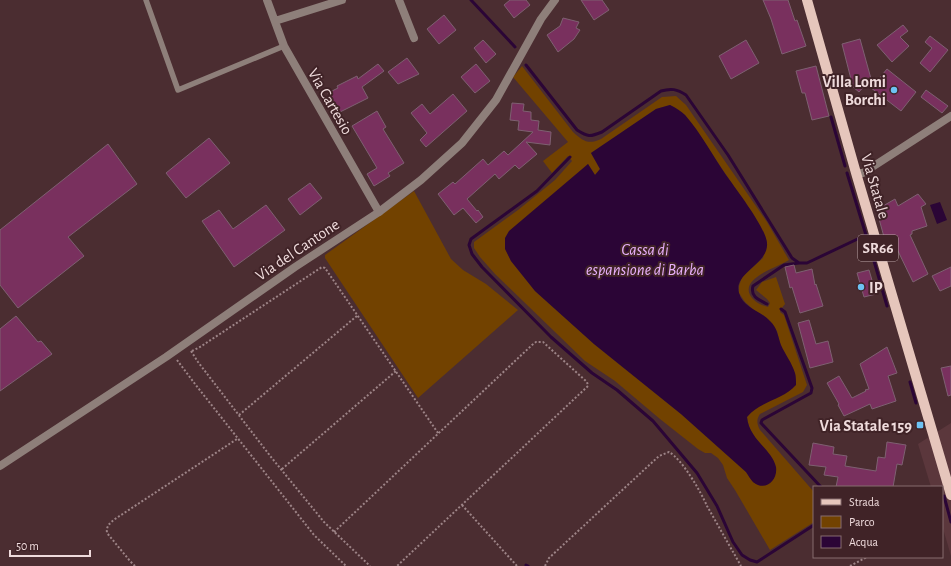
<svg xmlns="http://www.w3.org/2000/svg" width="951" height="566" font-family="'Alegreya Sans',sans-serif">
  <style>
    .built { fill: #5b373c }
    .green { fill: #724200; fill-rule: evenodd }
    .water { fill: #2b0536 }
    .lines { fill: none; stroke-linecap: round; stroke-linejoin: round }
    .stream { stroke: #2b0536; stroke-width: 3 }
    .building { fill: #79305e; stroke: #7e6071 }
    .path { stroke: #9d8487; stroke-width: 2; stroke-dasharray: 2 2; stroke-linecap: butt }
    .service { stroke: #8e7f7a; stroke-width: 5.5 }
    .minor { stroke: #8e7f7a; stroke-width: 8 }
    .tertiary { stroke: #8e7f7a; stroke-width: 8 }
    .primary { stroke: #e6c6bc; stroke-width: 10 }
    .poi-dot { fill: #6dc2f3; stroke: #402327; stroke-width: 1.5 }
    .labels { text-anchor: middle; stroke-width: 4; stroke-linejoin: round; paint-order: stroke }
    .shield { fill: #402327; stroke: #baa4a6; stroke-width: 1 }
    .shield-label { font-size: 15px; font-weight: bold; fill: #efdbdc }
    .poi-label { font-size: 16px; font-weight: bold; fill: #efdbdc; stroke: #402327; text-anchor: end }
    .street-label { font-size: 16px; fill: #efdbdc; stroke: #402327 }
    .water-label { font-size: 17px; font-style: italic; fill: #e7affa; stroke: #402327 }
  </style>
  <rect width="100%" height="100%" fill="#4b2d31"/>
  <path class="built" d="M951,423V556L942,525V487H931L918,444Z"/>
  <path class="green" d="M522,66L573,132C583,141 588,145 601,139L662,97L676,96L686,105L767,222L789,260C779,267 741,277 750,295C754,302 761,305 768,307L770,303L767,299L756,290L762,282L776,277L785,304L781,309L780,312L784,315L807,385L803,392L760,414C756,420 757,424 760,430L814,492V522L770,550L735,490L727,478L723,465L718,458L711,453H705L698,449L660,419L615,381L585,361L495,274L480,257L474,248V242L518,210L555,180L572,161L568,156L552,173L543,161L568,142L513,77ZM670,105L677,109L685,115L698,133L757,221L767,242L763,258L742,277L739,286V293L745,302L755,311L763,315L777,331L780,344L767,402L753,410L747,417C748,432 760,443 769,455L754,483L746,472L681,414L594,344L535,291L511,261L506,249L588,164L595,175L600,169L591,153L656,109Z
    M414,191L451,259L463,270L486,284L518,310L418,398L325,258V255Z"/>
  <path class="water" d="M670,105C676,108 681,111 685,115C701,133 713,156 726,175C736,189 766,228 767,243C769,264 733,273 739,293C743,308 761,311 770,321C777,327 778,337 781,345C785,354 792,363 795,373C796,376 796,381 796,385C783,400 760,401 747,417C749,440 772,449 776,467C778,481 765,492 753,482C751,480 748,475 746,472L681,414L594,344L535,291L511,261L505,249V238L509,231L588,164L595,175L600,169L591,153L656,109Z
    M940,202L947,220L937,224L930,205Z"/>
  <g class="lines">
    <path class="stream" d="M471,0L515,47
      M526,65L577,130C588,137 590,137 602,132L661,91C671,88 677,89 686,95L728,155L792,258L799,263H807L866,235L847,173
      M831,117L845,166
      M570,157L537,191L471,239L469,245L472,254L482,267L551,337L592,373L617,390L653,421L697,473L717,506L733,542L742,555L750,560L757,562L814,525
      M874,261L887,306
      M767,304C759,300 750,297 753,286L784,265L799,263
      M781,309L785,312L812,388L811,393L762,420L761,423L821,487
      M910,382L916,403
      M944,496L951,522
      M526,565L528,566"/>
  </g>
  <path class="building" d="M510,0H526L530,5L514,18L504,5Z
    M581,0H602L609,10L594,20Z
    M763,0H788L795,21L797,20L806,46L782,54L771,19Z
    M444,15L456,30L439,44L427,29Z
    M563,18L579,22L576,28L580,30L574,39L558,52L547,35L560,26Z
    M903,25L908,31L900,37L909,46L892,62L877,45Z
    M930,36L948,50L930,72L920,63L932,48L925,42Z
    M860,39L873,86L887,69L916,92L901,111L866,84L859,92L853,87L842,44Z
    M483,40L496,54L486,63L474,48Z
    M746,40L759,63L731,79L719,56Z
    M407,58L419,74L398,84L388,72Z
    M378,64L384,71L362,87L368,98L338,113L328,93L338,88L337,86L357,76L358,79Z
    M476,64L490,81L475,93L461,77Z
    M816,66L829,116L812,120L805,93H802L796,71Z
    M926,90L948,106L942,113L921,97Z
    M453,94L467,111L426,147L420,140L427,133L411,113L422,104L430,114Z
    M512,103L524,104L523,111L531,112V120L539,121L538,130L551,132L550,145L526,142L537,154L519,169L515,165L499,179L495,174L467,199L477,211L478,210L483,217L476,223L463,208L454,215L438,194L453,182L455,184L483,159L488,165L504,151L508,155L533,132L518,130L519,121L510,120Z
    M377,111L386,127L383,129L404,163L388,173L390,176L374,186L367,174L377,168L352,126Z
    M209,138L230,163L186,198L166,173Z
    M108,144L137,184L68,237L84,256L18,308L0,285V230Z
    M310,183L322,198L300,215L288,199Z
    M918,194L926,204L921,207L927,226L912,231V234L910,235L928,274L913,282L898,251L895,253L884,237L878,215L883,206L895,199L898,206Z
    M266,205L285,230L234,267L202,221L219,210L233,229Z
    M794,265L796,273L812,269L815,285L816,284L823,306L800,313L792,287L790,288L785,267Z
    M951,267V286L940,291L932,276Z
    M869,270L876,294L864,297L857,273Z
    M16,316L38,342L41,341L52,354L0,391V329Z
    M809,320L816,344L828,341L833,362L810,368L798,323Z
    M887,347L897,373L888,376L896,401L872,409L870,404L844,416L838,405L839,404L827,383L839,376L852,398L866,391L865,390L869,389L860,364Z
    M951,366V395L948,396L941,368Z
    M887,442L906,445L902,465L897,464L893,487H836L838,477L824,475L826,467L809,465L813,443L834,447L833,454L847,456L845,466L876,471L878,457L885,458Z"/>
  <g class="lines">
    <path class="path" d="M191,351L198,362L271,457L324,522L370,566
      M192,351L200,347L322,267L325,268L438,433
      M177,360L195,384L314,535L346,566
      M239,415L358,315
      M282,469L396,371
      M462,505L517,566
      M334,532L532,345L536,342H543L587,382L588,386L397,566
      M135,566L130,561L107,533C106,526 110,523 115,519L237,439
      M545,566L549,558L659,456L669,452C682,459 701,492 707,506L741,566
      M850,566L867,557"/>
    <path class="service" d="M146,0L178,90L284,46"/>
    <path class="minor" d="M267,0L284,46L379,212
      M399,0L414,38
      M275,21L342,0"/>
    <path class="tertiary" d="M856,173H863L951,116
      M0,466L166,357L295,267L379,212L421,180L462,143L496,100L541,19L555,0"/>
    <path class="primary" d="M807,0L856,173L951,495"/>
  </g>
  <g class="poi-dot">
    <circle cx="894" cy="90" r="4"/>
    <circle cx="861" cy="287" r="4"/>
    <rect x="916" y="421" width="8" height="8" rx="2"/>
  </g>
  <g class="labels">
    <rect class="shield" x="858" y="235" width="40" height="26" rx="3"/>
    <g class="shield-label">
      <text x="878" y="253">SR66</text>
    </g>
    <g class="poi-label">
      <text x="886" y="87">Villa Lomi<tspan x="886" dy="18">Borchi</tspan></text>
      <text x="869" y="293" text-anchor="start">IP</text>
      <text x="912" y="431">Via Statale 159</text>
    </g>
    <g class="street-label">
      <text transform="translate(331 101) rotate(60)" y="6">Via Cartesio</text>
      <text transform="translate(876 186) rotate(74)" y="6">Via Statale</text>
      <text transform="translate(297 249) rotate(-34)" y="6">Via del Cantone</text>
    </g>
    <g class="water-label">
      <text x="645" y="255">Cassa di<tspan x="645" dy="20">espansione di Barba</tspan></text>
    </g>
  </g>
  <rect x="813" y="486" width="130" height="72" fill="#402327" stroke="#866d6f"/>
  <rect x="821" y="499" width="20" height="6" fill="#e6c6bc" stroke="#866d6f"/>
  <text x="849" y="506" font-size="12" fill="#efdbdc">Strada</text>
  <rect x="821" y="516" width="20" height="12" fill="#724200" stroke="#866d6f"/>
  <text x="849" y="526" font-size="12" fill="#efdbdc">Parco</text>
  <rect x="821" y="536" width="20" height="12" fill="#2b0536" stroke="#866d6f"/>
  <text x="849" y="546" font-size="12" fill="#efdbdc">Acqua</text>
  <path d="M10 550v6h80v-6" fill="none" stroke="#efdbdc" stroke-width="2"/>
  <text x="16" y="550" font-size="12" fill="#efdbdc" stroke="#402327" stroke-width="3" paint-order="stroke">50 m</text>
</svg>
